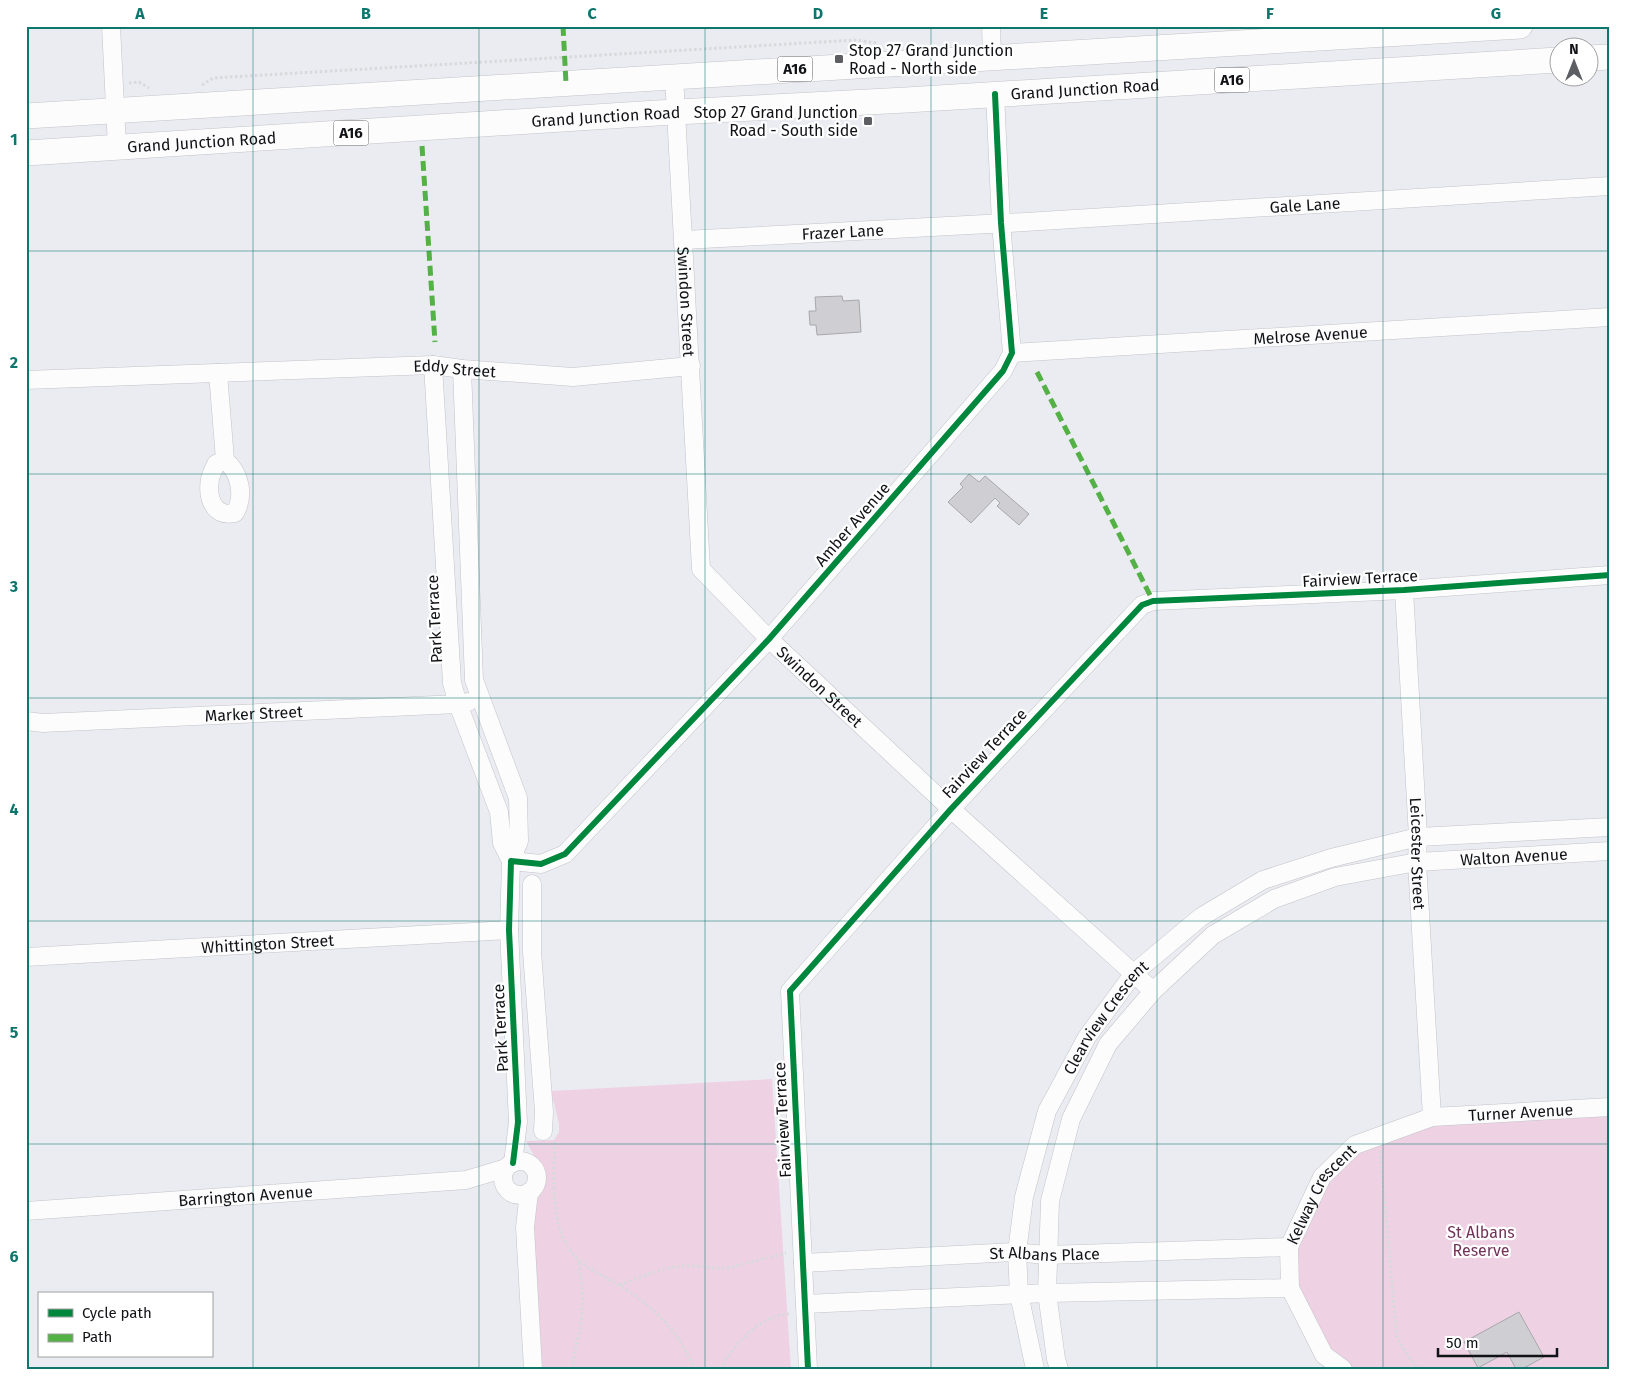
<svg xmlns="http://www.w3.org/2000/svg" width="1636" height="1395" font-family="'Fira Sans',sans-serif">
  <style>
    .green { fill: #eed2e4 }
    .building { fill: #ceced3; stroke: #a8a7ac }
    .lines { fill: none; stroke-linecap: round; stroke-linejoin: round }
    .minor-casing { stroke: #c2c3c8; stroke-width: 19 }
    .highway-casing { stroke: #c2c3c8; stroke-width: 26 }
    .path { stroke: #d8d9db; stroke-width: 3; stroke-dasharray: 2.5 2.5; stroke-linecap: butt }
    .minor { stroke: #fcfcfd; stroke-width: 18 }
    .highway { stroke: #fcfcfd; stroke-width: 25 }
    .quiet { stroke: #54b145; stroke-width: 5; stroke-dasharray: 10 5; stroke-linecap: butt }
    .cycleway-casing { stroke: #fff; stroke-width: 9 }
    .cycleway { stroke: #00873e; stroke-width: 6 }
    .grid { fill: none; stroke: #0f766e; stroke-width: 1; stroke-opacity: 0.55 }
    .poi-dot { fill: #5d5e63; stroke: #fff; stroke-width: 2 }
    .labels { text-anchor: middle; stroke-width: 4.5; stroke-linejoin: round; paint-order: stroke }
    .shield { fill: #fff; stroke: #58595c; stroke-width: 1 }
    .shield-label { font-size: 15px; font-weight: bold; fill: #111216 }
    .poi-label { font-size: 16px; fill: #111216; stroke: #fff; text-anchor: start }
    .street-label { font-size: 16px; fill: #111216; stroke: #fff }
    .park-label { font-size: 16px; fill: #733359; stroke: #fff }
    .neatline { fill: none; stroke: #0f766e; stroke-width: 2 }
    .grid-label { font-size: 16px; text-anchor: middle; font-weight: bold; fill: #0f766e }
  </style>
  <rect width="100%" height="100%" fill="#ebecf2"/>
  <path class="green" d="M772,1079L791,1369H539L530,1220L533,1199L540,1184L542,1173L539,1165L526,1141L554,1140L559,1132V1124L551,1091Z
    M1610,1107V1369H1343L1303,1315L1289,1247L1322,1177L1355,1145L1432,1117Z"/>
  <path class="building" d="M842,296L843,301L859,300L861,332L817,335L816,325H810L809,311H816L815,297Z
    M969,474L979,482L985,476L1029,514L1019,525L997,506L1000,503L995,498L971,523L948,502L963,487L960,484Z
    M1519,1312L1544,1357L1522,1369H1516L1507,1352L1478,1368L1464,1342Z"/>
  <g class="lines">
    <defs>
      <g id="minor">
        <path d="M111,26L117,147"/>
        <path d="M991,26L992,57"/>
        <path id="s1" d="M674,76L701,569L769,639L951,809L1153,991"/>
        <path id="s2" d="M684,240L1025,222L1610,186"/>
        <path id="s3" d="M1012,353L1610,317"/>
        <path d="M433,365L452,683L458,704L499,812L502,843L511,861L519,841L518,798L474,680L462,369"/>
        <path d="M218,373L225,460C240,473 245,495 235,513C213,518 207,497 210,479C211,474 214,469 216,464L225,460"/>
        <path id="s4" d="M26,380L433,365L462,369L573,377L691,366"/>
        <path id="s5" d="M1404,590L1418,837L1417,862L1432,1117"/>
        <path id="s6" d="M26,721L43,723L458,704L468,702"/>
        <path d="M532,884V952L544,1112L543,1131"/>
        <path id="s7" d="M26,957L509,930"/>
        <circle cx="520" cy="1178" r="17"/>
        <path d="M513,1163L518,1122L509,930L511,861L541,864L565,854L769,639L1003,371L1012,353L1001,223L995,94"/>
        <path d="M529,1192L525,1227L533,1369"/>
        <path id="s8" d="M26,1211L466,1180L506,1168"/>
        <path id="s9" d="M803,1263L1014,1252L1047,1255L1289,1247"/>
        <path d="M805,1304L1047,1293L1290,1288"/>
        <path d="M808,1369L790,991L951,809L1142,605L1153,601L1404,590L1610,575"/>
        <path id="s10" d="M1035,1369L1019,1294L1017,1252L1024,1197L1047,1111L1087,1037L1134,973L1201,917L1263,880L1331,858L1418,837L1610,827"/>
        <path id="s11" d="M1059,1369L1056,1359L1047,1293L1050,1201L1071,1119L1108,1044L1153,991L1213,935L1274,899L1335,877L1417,862L1610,851"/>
        <path id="s12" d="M1343,1369L1324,1355L1290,1288L1289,1247L1322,1177L1355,1145L1432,1117L1610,1107"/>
      </g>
      <g id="highway">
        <path d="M1588,58L1610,57"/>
        <path d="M26,116L1520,26"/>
        <path id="s13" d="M26,153L657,113L906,100L1558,60"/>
      </g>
    </defs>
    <use href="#minor" class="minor-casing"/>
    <use href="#highway" class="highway-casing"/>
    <path class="path" d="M129,83L139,82L149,88
      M202,85L213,78L856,40L877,43
      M555,1142C554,1178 549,1223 572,1253C584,1268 604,1276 619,1285C639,1297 657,1312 672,1330C681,1341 688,1356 696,1369
      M1380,1151L1397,1338L1417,1369
      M620,1285C641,1277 662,1267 684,1266C699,1265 713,1269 728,1268L786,1253
      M573,1369C573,1353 579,1338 581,1322C584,1301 582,1281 578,1260
      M720,1369C735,1344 759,1316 789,1314"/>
    <use href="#minor" class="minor"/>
    <use href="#highway" class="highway"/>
    <path class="quiet" d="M563,26L566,83
      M422,146L435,342
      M1037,372L1153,601"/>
    <defs>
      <path id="cycleway" d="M513,1163L518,1122L509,930L511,861L541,864L565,854L769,639L1003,371L1012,353L1001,223L995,94
        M808,1369L790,991L951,809L1142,605L1153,601L1404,590L1610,575"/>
    </defs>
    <use href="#cycleway" class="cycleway-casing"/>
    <use href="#cycleway" class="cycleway"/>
  </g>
  <path class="grid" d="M253,26V1369M479,26V1369M705,26V1369M931,26V1369M1157,26V1369M1383,26V1369M26,251H1610M26,474H1610M26,698H1610M26,921H1610M26,1144H1610"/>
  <g class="poi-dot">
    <rect x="834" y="54" width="10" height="10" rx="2.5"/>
    <rect x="863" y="116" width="10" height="10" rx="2.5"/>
  </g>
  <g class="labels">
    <g class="shield">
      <rect x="777.5" y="56.5" width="35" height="25" rx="4"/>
      <rect x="1214.5" y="67.5" width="35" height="25" rx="4"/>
      <rect x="333.5" y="120.5" width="35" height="25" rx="4"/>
    </g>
    <g class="shield-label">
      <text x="795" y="74">A16</text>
      <text x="1232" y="85">A16</text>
      <text x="351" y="138">A16</text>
    </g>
    <g class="poi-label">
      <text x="849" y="56">Stop 27 Grand Junction<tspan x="849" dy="18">Road - North side</tspan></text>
      <text x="858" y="118" text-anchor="end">Stop 27 Grand Junction<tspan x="858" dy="18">Road - South side</tspan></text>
    </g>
    <g class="street-label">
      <text dy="6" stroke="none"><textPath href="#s13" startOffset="1061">Grand Junction Road</textPath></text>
      <text dy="6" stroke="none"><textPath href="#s13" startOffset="581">Grand Junction Road</textPath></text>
      <text dy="6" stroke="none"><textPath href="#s13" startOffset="176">Grand Junction Road</textPath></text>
      <text dy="6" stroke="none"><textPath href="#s2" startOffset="622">Gale Lane</textPath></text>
      <text dy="6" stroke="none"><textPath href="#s2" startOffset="159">Frazer Lane</textPath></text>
      <text dy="6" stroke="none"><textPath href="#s1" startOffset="226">Swindon Street</textPath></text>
      <text dy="6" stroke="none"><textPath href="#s3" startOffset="299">Melrose Avenue</textPath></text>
      <text dy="6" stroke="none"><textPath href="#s4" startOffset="429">Eddy Street</textPath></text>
      <text transform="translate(852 524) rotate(-49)" y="6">Amber Avenue</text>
      <text transform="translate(1360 578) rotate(-3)" y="6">Fairview Terrace</text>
      <text transform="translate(434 619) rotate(-93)" y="6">Park Terrace</text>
      <text dy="6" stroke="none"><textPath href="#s1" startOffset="661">Swindon Street</textPath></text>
      <text dy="6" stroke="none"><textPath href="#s6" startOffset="228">Marker Street</textPath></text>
      <text transform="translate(984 753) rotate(-47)" y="6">Fairview Terrace</text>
      <text dy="6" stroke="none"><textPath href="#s5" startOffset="264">Leicester Street</textPath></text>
      <text dy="6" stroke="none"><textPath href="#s11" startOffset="805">Walton Avenue</textPath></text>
      <text dy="6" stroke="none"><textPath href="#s7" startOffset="242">Whittington Street</textPath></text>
      <text dy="6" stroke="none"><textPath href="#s10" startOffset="374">Clearview Crescent</textPath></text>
      <text transform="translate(500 1028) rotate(-93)" y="6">Park Terrace</text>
      <text dy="6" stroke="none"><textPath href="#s12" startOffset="434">Turner Avenue</textPath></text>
      <text transform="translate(782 1120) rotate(-93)" y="6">Fairview Terrace</text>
      <text dy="6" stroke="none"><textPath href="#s8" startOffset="220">Barrington Avenue</textPath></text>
      <text dy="6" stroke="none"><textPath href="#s12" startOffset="202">Kelway Crescent</textPath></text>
      <text dy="6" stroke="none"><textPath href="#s9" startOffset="242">St Albans Place</textPath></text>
    </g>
    <g class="park-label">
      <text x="1481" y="1238">St Albans<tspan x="1481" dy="18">Reserve</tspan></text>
    </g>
  </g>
  <rect width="1636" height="1395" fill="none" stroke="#ffffff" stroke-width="55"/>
  <rect x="38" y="1292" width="175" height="65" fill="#ffffff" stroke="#a0a0a2"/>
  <rect x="48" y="1309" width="25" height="8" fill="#00873e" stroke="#a0a0a2"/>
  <text x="82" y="1318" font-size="15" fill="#111216">Cycle path</text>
  <rect x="48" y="1334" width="25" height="8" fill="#54b145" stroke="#a0a0a2"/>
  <text x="82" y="1342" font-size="15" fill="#111216">Path</text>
  <g transform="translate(1574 62)"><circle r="24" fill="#ffffff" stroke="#a0a0a2"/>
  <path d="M0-4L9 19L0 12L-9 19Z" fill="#5d5e63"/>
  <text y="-8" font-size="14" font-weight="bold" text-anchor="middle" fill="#111216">N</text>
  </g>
  <path d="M1438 1348v8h119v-8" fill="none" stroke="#111216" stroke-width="2.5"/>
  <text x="1446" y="1348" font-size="15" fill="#111216" stroke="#ffffff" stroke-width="4" paint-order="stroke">50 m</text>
  <rect x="28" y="28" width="1580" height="1340" class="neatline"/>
  <g class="grid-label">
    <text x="140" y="19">A</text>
    <text x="366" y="19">B</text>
    <text x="592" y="19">C</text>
    <text x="818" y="19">D</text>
    <text x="1044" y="19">E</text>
    <text x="1270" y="19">F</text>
    <text x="1496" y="19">G</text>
    <text x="14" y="145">1</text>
    <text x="14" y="368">2</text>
    <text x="14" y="592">3</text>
    <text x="14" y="815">4</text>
    <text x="14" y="1038">5</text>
    <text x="14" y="1262">6</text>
  </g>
</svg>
